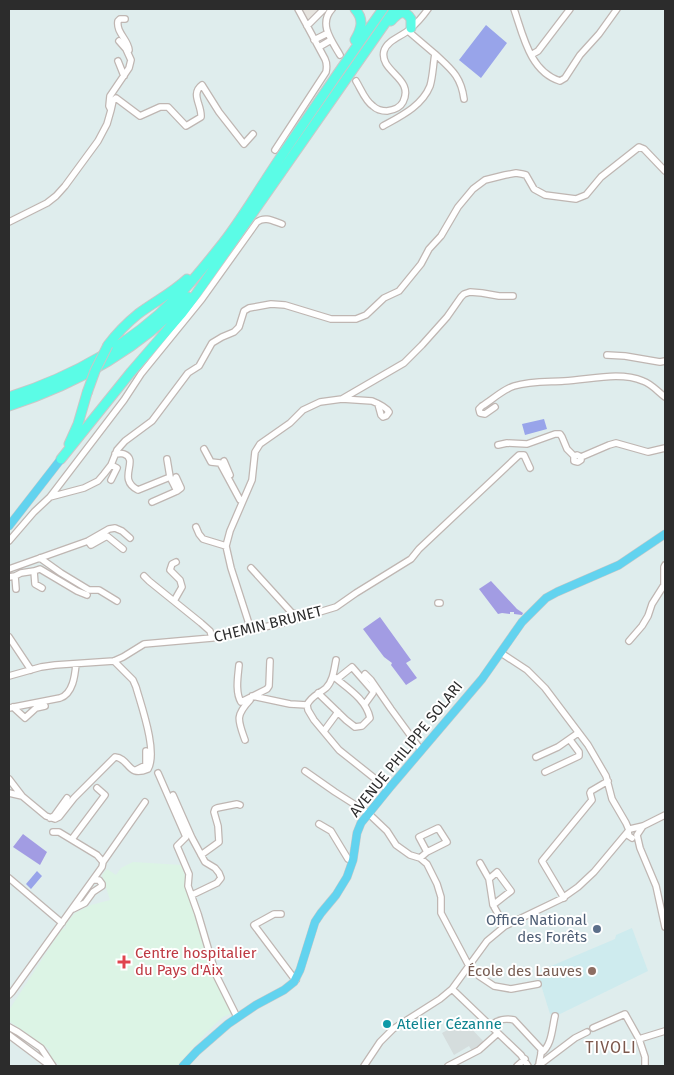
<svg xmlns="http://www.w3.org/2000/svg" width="674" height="1075" font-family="'Fira Sans',sans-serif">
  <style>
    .industrial { fill: #e6e4df }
    .education { fill: #ceebee }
    .medical { fill: #dcf4e5 }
    .green { fill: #a29ce3 }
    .pitch { fill: #98a4ea }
    .plaza { fill: #d5dddd }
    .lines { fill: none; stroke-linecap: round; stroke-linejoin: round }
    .minor-casing { stroke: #bfb6b2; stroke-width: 8 }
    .major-casing { stroke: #c8c8c8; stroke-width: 9 }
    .highway-casing { stroke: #c8c8c8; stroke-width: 11 }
    .minor { stroke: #fff; stroke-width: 5.5 }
    .major { stroke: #62d3ef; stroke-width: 8 }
    .highway { stroke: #5bfce6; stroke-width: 9 }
    .highway-bridge-casing { stroke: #c8c8c8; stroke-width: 11; stroke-linecap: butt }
    .highway-bridge { stroke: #5bfce6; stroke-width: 9 }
    .service-dot { fill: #5c6f8a; stroke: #fff; stroke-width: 2 }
    .health-dot { fill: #e0444e; stroke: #fff; stroke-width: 2 }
    .education-dot { fill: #8d6e63; stroke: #fff; stroke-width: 2 }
    .culture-dot { fill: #0f9aa8; stroke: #fff; stroke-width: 2 }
    .labels { text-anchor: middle; stroke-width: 4; stroke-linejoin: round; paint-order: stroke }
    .street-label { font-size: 15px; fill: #2c2c2c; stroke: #fff }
    .service-label { font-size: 15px; fill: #4e5e75; stroke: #fff; text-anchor: end }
    .health-label { font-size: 15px; fill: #be3a42; stroke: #fff; text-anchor: start }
    .education-label { font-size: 15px; fill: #785e54; stroke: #fff; text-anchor: end }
    .culture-label { font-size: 15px; fill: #0d838f; stroke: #fff; text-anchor: start }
    .neighbourhood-label { font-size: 16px; letter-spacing: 1px; fill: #7c584c; stroke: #fff }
  </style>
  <rect width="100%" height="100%" fill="#dfeded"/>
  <path class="industrial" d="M302,9H320L308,21Z"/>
  <path class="education" d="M632,928L648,971L556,1016L550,1014L537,972L615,939L616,935Z"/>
  <path class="medical" d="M133,862L182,865L205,952L212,973L232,1013L223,1017L207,1032L177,1066H60L51,1058L49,1053L50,1050L9,1021V1010L52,944L62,929L66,928L65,925L75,913L91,905L110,900L102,875L107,869L116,875L121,868Z"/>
  <path class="green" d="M491,581L517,609L523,613L522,615L514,614V612H510V614L502,613L498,614L479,589Z
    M380,617L411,660L406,663L417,678L406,685L391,665L392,663L384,657L363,629Z
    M23,834L47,852L40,865L13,847Z"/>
  <path class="pitch" d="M486,25L507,43L481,78L459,60Z
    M544,419L547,429L525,435L522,424Z
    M37,871L42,876L31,889L26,884Z"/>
  <path class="plaza" d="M464,1021L484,1042L477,1049L472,1051L469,1046L454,1055L442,1033Z"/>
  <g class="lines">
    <defs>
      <path id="minor" d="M332,9C318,24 332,41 340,55
        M514,9C523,35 530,72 560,81L565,78L580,55L599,34L617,9
        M125,19H120L118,21C116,33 128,39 129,50
        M307,26L324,9
        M314,40L328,33
        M319,47L331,40
        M435,54C451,69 461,76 464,99
        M531,55L538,51L570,9
        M118,61L124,76
        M356,81C361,89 365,101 373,106C377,110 382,111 387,111C394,110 400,108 403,102C415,78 379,72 384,51C387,40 403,36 410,29C417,23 423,16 428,9
        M111,110L113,101L116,98L140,116L160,107H168L186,126L201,117C202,105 190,94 202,85L219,112L244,144L253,134
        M383,126C401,116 422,106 430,86C433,76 433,65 435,54L408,31
        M275,150L326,72C327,67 327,63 325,59L298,9
        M9,222L47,203L56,196L65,186L98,141L107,124L111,110L109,106L110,96L129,68L131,60L126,49L119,41
        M607,355L625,356L660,362L665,361
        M342,399L404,363L422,345L447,317L461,297L464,294L470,292L482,293L499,296H513
        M495,407L485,414L480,413L479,409L482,406C492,400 502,390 514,386C530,381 547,382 564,381C589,380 619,371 643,381C652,384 658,392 665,397
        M498,445L507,443L527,444L555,434H560L562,437L567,449L574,456
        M204,449L211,462L220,463L240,500L243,501
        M115,454C118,454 121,453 124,454C140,460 116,479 138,490L170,477L167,459
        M581,457L577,455L574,456V461L578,462L581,460V457L609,445L616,443L648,452L665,448
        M224,461L230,475
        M111,465L117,468L111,480
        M176,477L181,488L177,491
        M50,497L124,400L141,374L202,299L257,222C265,216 273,221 282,224
        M152,502L177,491L170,477
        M196,527L199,534L203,539L226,546
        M9,541L34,512L50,497L84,488L98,481L104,474L111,465L117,450L125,441L152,421L188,373L199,366L212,343L222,337L234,332L239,327L244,311L249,308L271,304L285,305L331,319H356L366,315L384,298L399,291L421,264L429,249L441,236L458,207L473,189L485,180L505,175L516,173L522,174L526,175L534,189L545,195L576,199L586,195L601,177L639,147L644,149L665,171
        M88,541L91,545L107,536L123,549
        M40,558L61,573L89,590H99L117,601
        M251,568L292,613L304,616
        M9,569L88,541L109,529L115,528L122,531L130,538
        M34,571L40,569L77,591L87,595
        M15,576L21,573L34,571L35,584L42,588
        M144,576L149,581L201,623L210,631L212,638
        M9,577L15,576L16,589
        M174,601L182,587L180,580L170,570L172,564L176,562
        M438,603H440
        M251,630L231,568L226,546L230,531L252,480L255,452L260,444L290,423L303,410L320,402L342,399L372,401C377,403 386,407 389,412L386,416L383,417L381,415L378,404
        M9,637L31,670
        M629,641L642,626L648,616L652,604L664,585V567L665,565
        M501,653L527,670L545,688L588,745L606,776L612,799L626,823L629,830
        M239,665C238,676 235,692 241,702L267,689L269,686L270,661
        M365,674L371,680L391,709L421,750
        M9,676L41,667L55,665L114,661L123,657L144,644L212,638L283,623L336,607L356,593L411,559L419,549L519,455H524L530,468
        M337,679L352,667L373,691V693L365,704
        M318,693L346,720L355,727L362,726L370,718C366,699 347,688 333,676
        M252,696L290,704L307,705C311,696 319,694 326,688C333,681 334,670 336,660
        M307,705L308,710L314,720L339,750L388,789
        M13,707L25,718L36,708L45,706
        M9,708L60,698C73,694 75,675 76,664
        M324,731L338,712
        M245,740C238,720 235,716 250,700
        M536,757L558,747L578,733
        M136,770L146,765V751
        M305,771L335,792L368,813L387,831L396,845L410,855L420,858L427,864L437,884L441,897V913L469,966L479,976L494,986L511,989L538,984
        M545,772L579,756V752L570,740
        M158,773L186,837L177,846L189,874L188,886L198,914L216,975L237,1017
        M9,779L22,796
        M9,793L22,796L46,816L55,819L59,817L74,798L115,757C130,758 127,778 148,769C158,752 141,705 136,687L133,680L114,661
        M173,795L192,838L205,862L215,868L219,873L221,878L217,883L192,895
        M50,818L54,816L67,798
        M319,824L331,831L348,859L353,860
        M643,826L637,835L640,848L656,886L665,927
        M628,832L629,836L632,838
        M72,839L105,795L97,788
        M201,855L219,842L218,826L214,812L215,809L217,808L237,804L240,805
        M420,858L427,852L447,842L438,828L419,837L427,852
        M103,862L145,802
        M480,863L489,879
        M9,878L62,923
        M564,898L542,861L592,800L590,793L591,791L608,781
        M493,905L489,879L497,872L511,891L493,905L505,926
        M73,909L85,903L93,892L102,886V884L99,880H93
        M281,914H274L254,925L293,977L296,980
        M452,989L521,1055L528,1066
        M9,995L12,992L102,867L103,862L97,855L59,832H53
        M491,1025C497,1020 506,1018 514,1020L541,1049C542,1054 539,1060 539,1065
        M9,1027L18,1032L41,1048L53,1066
        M593,1028L625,1014L639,1039L665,1031
        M9,1035L49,1065
        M639,1039L645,1057V1066
        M541,1053C552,1046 552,1028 555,1016
        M364,1066L380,1042L393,1029L440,999L452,989L487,941L505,926L561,899L578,887L594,872L630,829L643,826L665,815
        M448,1066L479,1050L498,1033
        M517,1066L525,1059
        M538,1066L575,1038L587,1032"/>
      <path id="major" d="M9,526L61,459
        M183,1066L197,1051L228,1024L256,1005L284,990L294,982L300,970L315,922L321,913L336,895L347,877L353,860L357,833L361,823L391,786L482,679L522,622L546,598L557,592L619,565L665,534"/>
      <path id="highway" d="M355,9C364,19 362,28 355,40
        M391,21C398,13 404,8 411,19V28
        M108,345C117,333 127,323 138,314C154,302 172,293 187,279
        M9,397C71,377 130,345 176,298C193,281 208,262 223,243C244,216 261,186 280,158C314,108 348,58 383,9
        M9,406C77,384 138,350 188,297
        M69,444L78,424L87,393
        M61,459L131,372L182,313L194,297L395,9"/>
    </defs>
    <use href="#minor" class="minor-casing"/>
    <use href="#major" class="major-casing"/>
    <use href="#highway" class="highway-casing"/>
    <use href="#minor" class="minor"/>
    <use href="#major" class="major"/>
    <use href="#highway" class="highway"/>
    <defs>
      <path id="highway-bridge" d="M87,393L95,371L108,345"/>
    </defs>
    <use href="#highway-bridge" class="highway-bridge-casing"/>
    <use href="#highway-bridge" class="highway-bridge"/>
  </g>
  <circle class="service-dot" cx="597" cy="929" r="5"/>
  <path class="health-dot" d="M121.5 954.5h5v5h5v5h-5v5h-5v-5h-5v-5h5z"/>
  <circle class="education-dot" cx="592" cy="971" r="5"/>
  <circle class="culture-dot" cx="387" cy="1024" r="5"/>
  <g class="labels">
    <g class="street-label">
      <text transform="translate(268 624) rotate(-14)" y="5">CHEMIN BRUNET</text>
      <text transform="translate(406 749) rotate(-51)" y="5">AVENUE PHILIPPE SOLARI</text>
    </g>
    <g class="service-label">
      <text x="587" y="925">Office National<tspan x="587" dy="17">des Forêts</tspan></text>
    </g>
    <g class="health-label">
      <text x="135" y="958">Centre hospitalier<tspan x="135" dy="17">du Pays d'Aix</tspan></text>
    </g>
    <g class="education-label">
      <text x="582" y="976">École des Lauves</text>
    </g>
    <g class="culture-label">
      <text x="397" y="1029">Atelier Cézanne</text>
    </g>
    <g class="neighbourhood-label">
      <text x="611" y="1053">TIVOLI</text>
    </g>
  </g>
  <rect width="674" height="1075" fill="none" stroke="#2c2c2c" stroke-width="20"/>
</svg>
